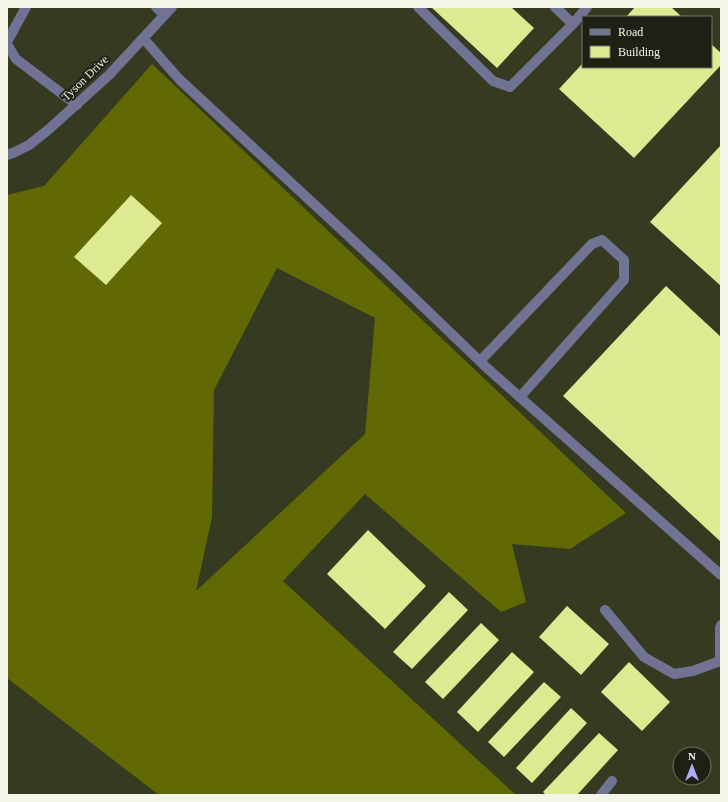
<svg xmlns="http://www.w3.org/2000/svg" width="728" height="802" font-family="Georgia,serif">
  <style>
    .forest { fill: #606903; fill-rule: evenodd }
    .building { fill: #ddea92 }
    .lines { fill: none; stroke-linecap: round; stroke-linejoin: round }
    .minor { stroke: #717394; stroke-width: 10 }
    .labels { text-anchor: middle; stroke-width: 4; stroke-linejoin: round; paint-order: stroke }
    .street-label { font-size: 12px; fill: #f3f6e6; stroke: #1e2014 }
  </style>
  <rect width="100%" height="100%" fill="#363a20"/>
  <path class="forest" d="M152,64L626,513L570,549L512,544L526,602L501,612L365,494L283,581L516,795H159L7,678V195L44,186ZM277,268L375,318L365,434L196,591L212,517L214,390Z"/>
  <path class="building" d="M431,7H511L534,28L497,68Z
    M635,7H671L682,17H626Z
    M711,44L721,53V65L634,158L559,89L583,63V67H711Z
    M721,145V286L650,222Z
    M131,195L162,223L106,285L74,257Z
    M666,286L721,337V542L563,396Z
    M368,530L426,586L385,629L327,574Z
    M449,592L468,610L412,669L393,652Z
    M567,606L609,644L581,675L539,637Z
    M481,623L499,640L443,699L425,682Z
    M512,652L534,672L478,732L457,712Z
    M629,662L670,702L642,731L601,692Z
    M544,682L561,697L504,757L488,742Z
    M571,708L587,723L532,783L516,768Z
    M599,733L618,750L577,795H546L543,792Z"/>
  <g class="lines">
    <path class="minor" d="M156,7L164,15
      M418,7L493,81L510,87L573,24L587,7
      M555,7L573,24
      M143,38L179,79L384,269L487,368L721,575
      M7,42L26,7
      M7,44L16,59L77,105
      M7,155L15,152L29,145L48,130L109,75L172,7
      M480,361L592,244L602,240L624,260V280L520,397
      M605,610L644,657L674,674L693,671L720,661H721
      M720,661V628L721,625
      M601,795L612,781"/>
  </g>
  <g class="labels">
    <g class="street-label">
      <text transform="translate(85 78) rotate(-44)" y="4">Tyson Drive</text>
    </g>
  </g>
  <rect width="728" height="802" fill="none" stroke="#f3f6e6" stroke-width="16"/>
  <rect x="582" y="16" width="130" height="52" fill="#1e2014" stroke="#737668"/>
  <rect x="590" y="29" width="20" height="6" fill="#717394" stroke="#737668"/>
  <text x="618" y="36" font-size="12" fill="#f3f6e6">Road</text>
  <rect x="590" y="46" width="20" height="12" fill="#ddea92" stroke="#737668"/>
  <text x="618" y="56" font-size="12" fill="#f3f6e6">Building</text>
  <g transform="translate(692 766)"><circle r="19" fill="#1e2014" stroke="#737668"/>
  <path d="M0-3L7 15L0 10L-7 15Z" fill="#acaffb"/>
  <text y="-6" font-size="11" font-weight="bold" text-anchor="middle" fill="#f3f6e6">N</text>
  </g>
</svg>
